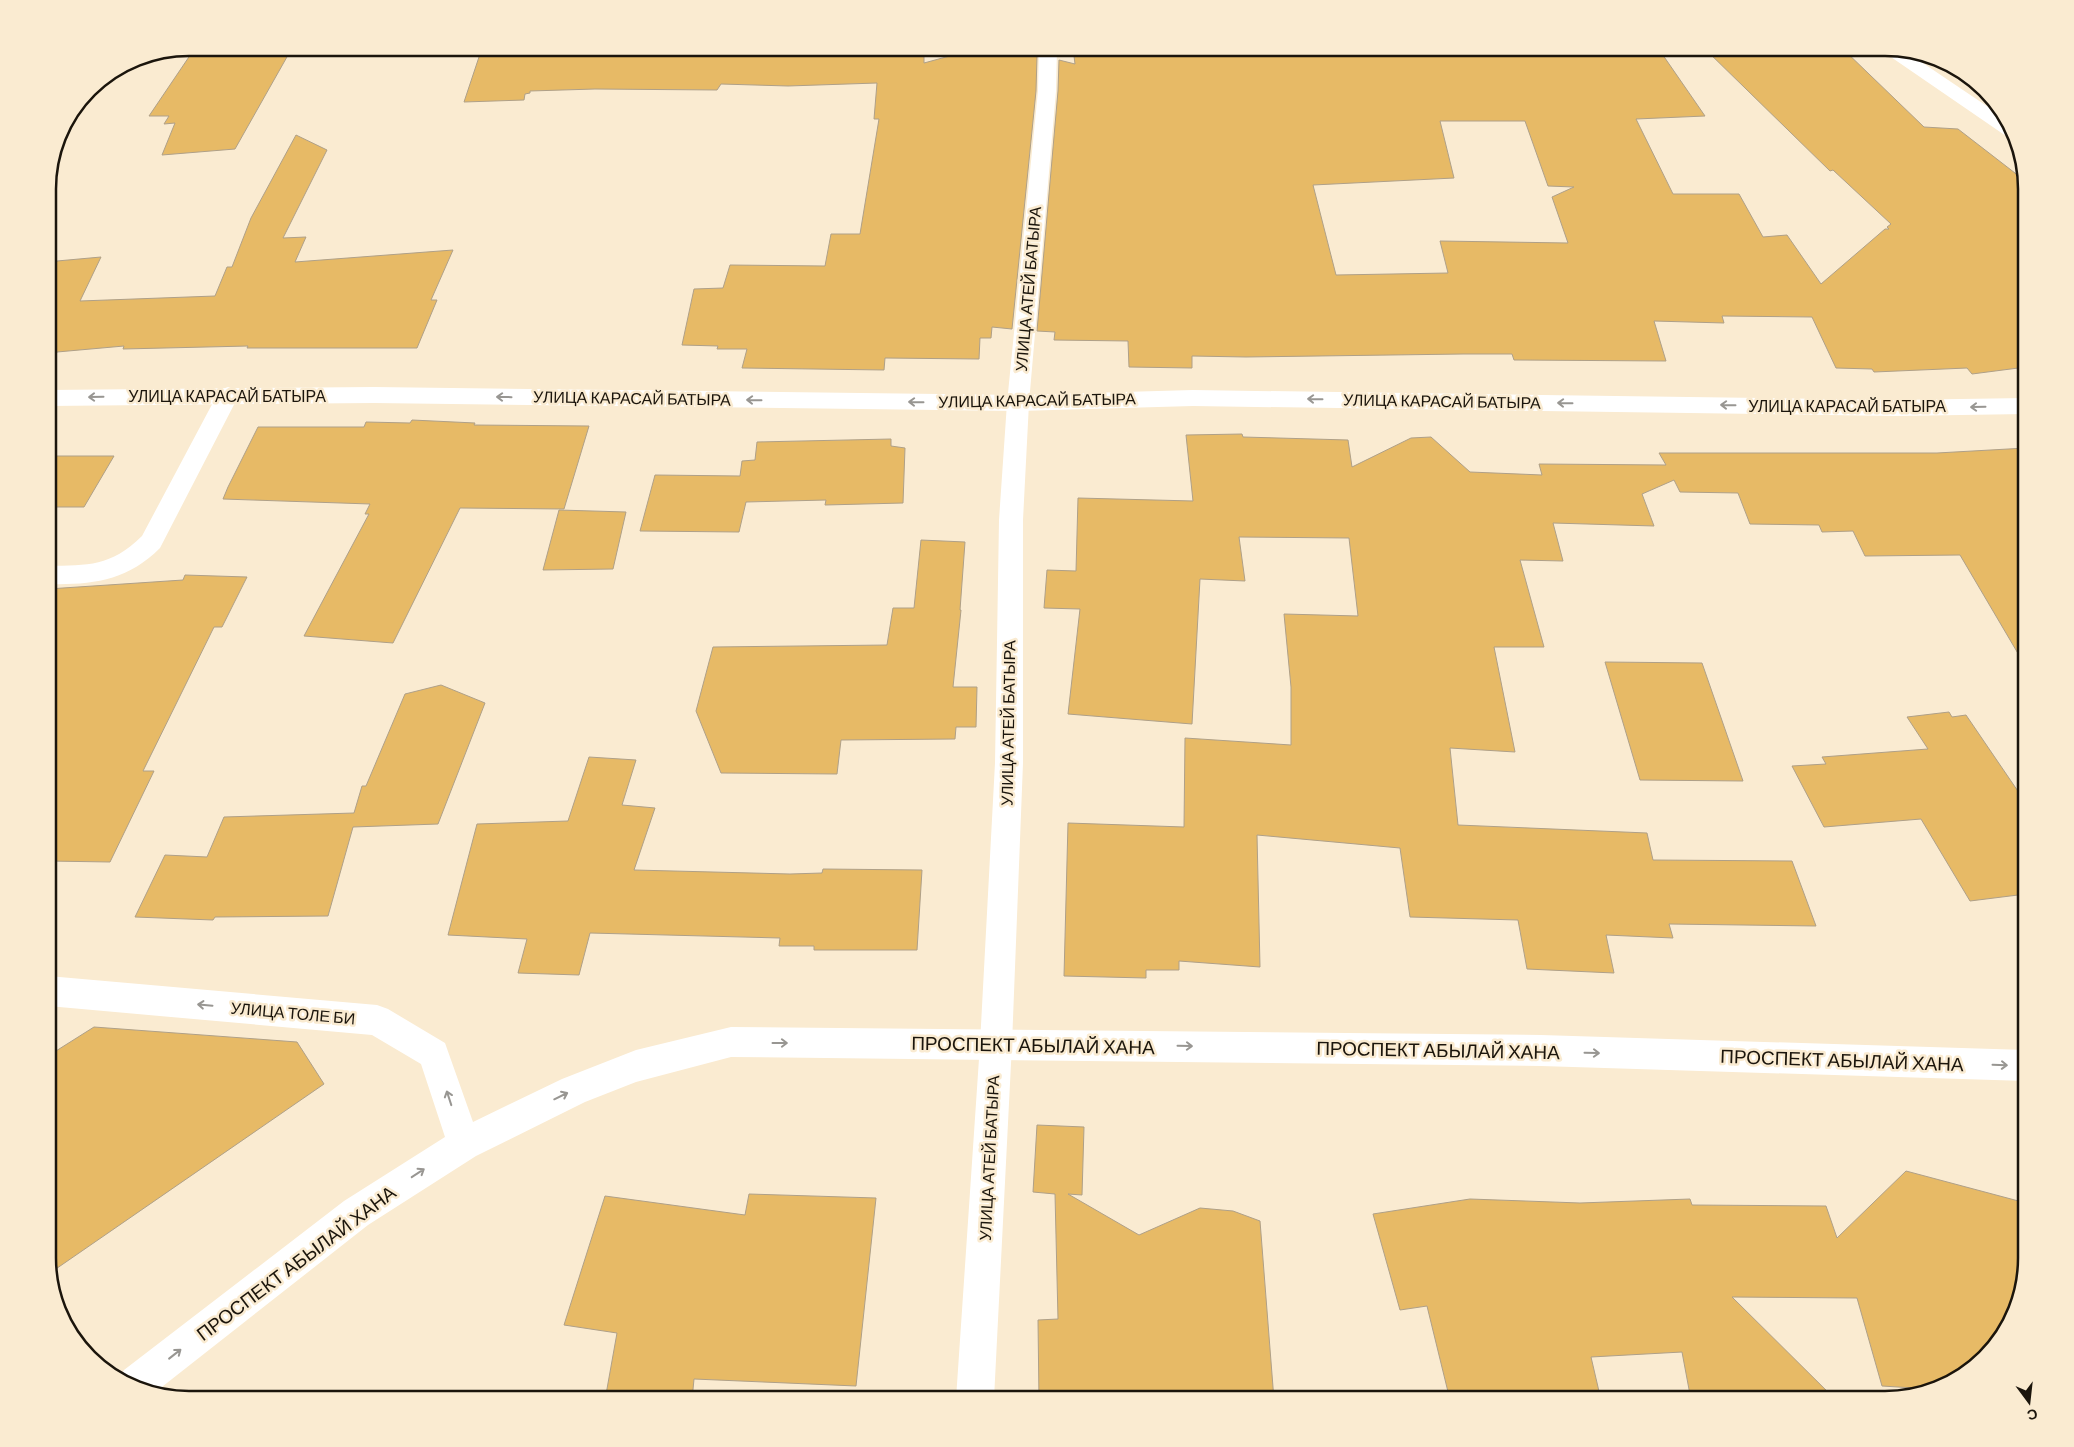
<svg xmlns="http://www.w3.org/2000/svg" width="2074" height="1447" font-family="Barlow,sans-serif">
  <style>
    .building { fill: #e7ba66; stroke: #afa088; fill-rule: evenodd }
    .lines { fill: none; stroke-linecap: round; stroke-linejoin: round }
    .street { fill: #fff; fill-rule: evenodd }
    .secondary { fill: #fff; fill-rule: evenodd }
    .oneway { stroke: #989692 }
    .labels { text-anchor: middle; stroke-width: 5; stroke-linejoin: round; paint-order: stroke }
    .street-label { font-size: 16px; fill: #1b150c; stroke: #faebd1 }
    .near-street-label { font-size: 19px; fill: #1b150c; stroke: #faebd1 }
    .rim { fill: none; stroke: #1b150c; stroke-width: 2.5 }
  </style>
  <rect width="100%" height="100%" fill="#faebd1"/>
  <path class="building" d="M195,48H292L235,149L162,155L175,123L164,124L169,116H149Z
    M482,48H924V63L979,48H1001L1037,56L1036,91L1012,329L992,327L991,338H980L979,359L885,358L884,370L742,368L747,349H717L718,346L682,345L694,289L723,288L730,265L825,266L831,234H860L879,119H874L877,83L788,86L721,84L717,90L595,89L530,91V93L525,94L524,100L464,102Z
    M1073,48H1658L1705,116L1636,119L1673,194H1739L1763,237L1787,235L1821,284L1885,229H1889L1887,227L1891,224L1833,170L1830,171L1704,48H1842L1924,127L1958,129L2024,180L2026,189V367L1972,374L1967,368L1874,372L1872,369L1836,368L1812,317L1722,316L1724,323L1654,321L1666,361L1514,360L1512,354H1463L1246,357L1192,356V368L1129,367L1128,341L1054,340L1055,332L1037,331L1058,91L1059,60L1075,64ZM1440,121H1525L1548,186L1574,187L1552,197L1568,243L1440,241L1448,273L1336,275L1313,185L1454,178Z
    M296,135L327,150L283,238L306,237L295,262L453,250L431,300H437L417,348H247L248,346L123,349L124,346L57,352L48,371V282L57,261L101,257L80,301L215,296L227,267H232L251,218Z
    M412,420L475,423L474,425L589,426L564,509L460,508L393,643L304,636L369,514H365L370,504L223,499L228,487L258,427H364L366,422L410,423Z
    M1242,434L1243,437L1348,440L1352,467L1411,438L1431,437L1470,472L1542,475L1539,464L1666,465L1659,453H1937L2026,448V667L1960,555L1865,556L1853,531L1822,532L1819,525L1750,524L1738,493L1680,492L1674,480L1642,494L1654,526L1553,523L1563,561L1520,560L1544,647H1494L1515,752L1450,748L1458,825L1647,833L1653,860L1792,861L1816,926L1669,924L1673,938L1606,935L1614,973L1527,969L1518,920L1410,917L1400,848L1257,835L1260,967L1179,961V970H1146V978L1064,976L1068,823L1184,827L1185,738L1291,745V687L1284,614L1358,616L1349,538L1239,537L1245,581L1200,579L1192,724L1068,714L1080,609L1044,608L1047,570L1076,571L1078,498L1193,501L1186,435Z
    M891,439V446L905,448L903,503L825,505L826,500L746,502L739,532L640,531L655,475L740,476L742,461L755,460L757,442Z
    M48,456H114L84,507H48Z
    M559,510L626,512L613,569L543,570Z
    M921,540L965,542L960,610H961L953,687H977L976,727H956L955,739L841,740L837,774L721,773L696,711L713,647L887,645L893,608H914Z
    M185,575L247,577L222,627H214L143,771H154L110,862L48,861V589L183,580Z
    M1605,662L1702,663L1743,781L1640,780Z
    M441,685L485,703L438,824L353,827L328,916L215,917L213,920L135,917L165,855L207,857L224,817L354,813L362,786H366L405,694Z
    M1949,712L1952,717L1966,715L2026,803V894L1970,901L1921,819L1824,827L1792,766L1826,764L1822,757L1928,749L1907,717Z
    M589,757L636,760L622,805L655,808L634,870L790,874L822,873L823,869L922,870L917,950H814V946H779L780,938L590,933L579,975L518,973L527,939L448,935L477,824L568,821Z
    M94,1027L297,1042L324,1084L50,1273L48,1266V1056Z
    M1037,1125L1084,1127L1082,1195L1068,1194L1139,1235L1200,1208L1233,1211L1260,1221L1274,1400H1039L1038,1320L1058,1319L1055,1194L1033,1192Z
    M1906,1171L2026,1203V1258L2003,1336L1947,1385L1930,1389L1882,1386L1857,1298L1732,1297L1836,1400H1691L1682,1352L1591,1357L1601,1400H1450L1427,1306L1400,1310L1373,1214L1470,1199L1580,1203L1690,1199L1692,1205L1826,1206L1837,1238Z
    M749,1194L876,1198L856,1386L694,1379L692,1400H605L617,1333L564,1325L605,1196L745,1215Z"/>
  <g class="lines">
    <path class="street" d="M1039,48H1057L1056,91L1029,403L1023,520V763L1012,1044L994,1399H956L980,1044L995,763L999,520L1007,403L1038,91Z
      M228,387L236,390L239,395L160,548C127,581 92,585 48,584V566C89,565 110,567 142,536L217,395L220,390Z"/>
    <path class="secondary" d="M1887,48L1914,57L2003,117L2012,127L2014,137L2006,136L1888,55L1885,51Z
      M374,387L1018,395L1193,390L1895,400L2026,398V414L1895,416L1193,406L1018,411L374,403L48,406V390Z
      M48,976L377,1005L388,1009L445,1043L473,1122L562,1079L636,1050L731,1027L1541,1035L2026,1050V1081L1541,1066L731,1057L636,1082L585,1102L476,1156L368,1225L158,1390L120,1378L124,1370L344,1201L445,1137L421,1064L372,1035L48,1006Z"/>
  </g>
  <defs><path id="oneway-shaft" d="M-6 0H5M1.5-3L5.5 0L1.5 3" fill="none" stroke-width="1.6" stroke-linecap="round" stroke-linejoin="round" transform="scale(1.25)"/></defs>
  <g class="oneway">
    <use href="#oneway-shaft" transform="translate(96 397) rotate(179)"/>
    <use href="#oneway-shaft" transform="translate(504 397) rotate(-179)"/>
    <use href="#oneway-shaft" transform="translate(1315 399) rotate(-179)"/>
    <use href="#oneway-shaft" transform="translate(754 400) rotate(-179)"/>
    <use href="#oneway-shaft" transform="translate(916 402) rotate(-179)"/>
    <use href="#oneway-shaft" transform="translate(1565 403) rotate(-179)"/>
    <use href="#oneway-shaft" transform="translate(1728 405) rotate(-179)"/>
    <use href="#oneway-shaft" transform="translate(1978 407) rotate(179)"/>
    <use href="#oneway-shaft" transform="translate(205 1005) rotate(-175)"/>
    <use href="#oneway-shaft" transform="translate(780 1043)"/>
    <use href="#oneway-shaft" transform="translate(1185 1046) rotate(1)"/>
    <use href="#oneway-shaft" transform="translate(1592 1053) rotate(1)"/>
    <use href="#oneway-shaft" transform="translate(2000 1065) rotate(2)"/>
    <use href="#oneway-shaft" transform="translate(561 1096) rotate(-26)"/>
    <use href="#oneway-shaft" transform="translate(449 1098) rotate(-108)"/>
    <use href="#oneway-shaft" transform="translate(418 1173) rotate(-33)"/>
    <use href="#oneway-shaft" transform="translate(175 1354) rotate(-38)"/>
  </g>
  <g class="labels">
    <g class="street-label">
      <text transform="translate(1028 289) rotate(-85)" y="6">УЛИЦА АТЕЙ БАТЫРА</text>
      <text x="227" y="402">УЛИЦА КАРАСАЙ БАТЫРА</text>
      <text transform="translate(632 398) rotate(1)" y="6">УЛИЦА КАРАСАЙ БАТЫРА</text>
      <text transform="translate(1037 400) rotate(-1)" y="6">УЛИЦА КАРАСАЙ БАТЫРА</text>
      <text transform="translate(1442 401) rotate(1)" y="6">УЛИЦА КАРАСАЙ БАТЫРА</text>
      <text x="1847" y="412">УЛИЦА КАРАСАЙ БАТЫРА</text>
      <text transform="translate(1008 723) rotate(-89)" y="6">УЛИЦА АТЕЙ БАТЫРА</text>
      <text transform="translate(293 1013) rotate(5)" y="6">УЛИЦА ТОЛЕ БИ</text>
      <text transform="translate(989 1158) rotate(-87)" y="6">УЛИЦА АТЕЙ БАТЫРА</text>
    </g>
    <g class="near-street-label">
      <text transform="translate(1033 1045) rotate(1)" y="7">ПРОСПЕКТ АБЫЛАЙ ХАНА</text>
      <text transform="translate(1438 1050) rotate(1)" y="7">ПРОСПЕКТ АБЫЛАЙ ХАНА</text>
      <text transform="translate(1842 1060) rotate(2)" y="7">ПРОСПЕКТ АБЫЛАЙ ХАНА</text>
      <text transform="translate(296 1263) rotate(-37)" y="7">ПРОСПЕКТ АБЫЛАЙ ХАНА</text>
    </g>
  </g>
  <path d="M0 0H2074V1447H0ZM189 56H1885A133 133 0 0 1 2018 189V1258A133 133 0 0 1 1885 1391H189A133 133 0 0 1 56 1258V189A133 133 0 0 1 189 56Z" fill="#faebd1" fill-rule="evenodd"/>
  <path class="rim" d="M189 56H1885A133 133 0 0 1 2018 189V1258A133 133 0 0 1 1885 1391H189A133 133 0 0 1 56 1258V189A133 133 0 0 1 189 56Z"/>
  <g transform="translate(2029 1402) rotate(165)" stroke="#faebd1" stroke-width="4" paint-order="stroke">
  <path d="M0-4L9 19L0 12L-9 19Z" fill="#1b150c"/>
  <text y="-8" font-size="14" font-weight="bold" text-anchor="middle" fill="#1b150c">С</text>
  </g>
</svg>
